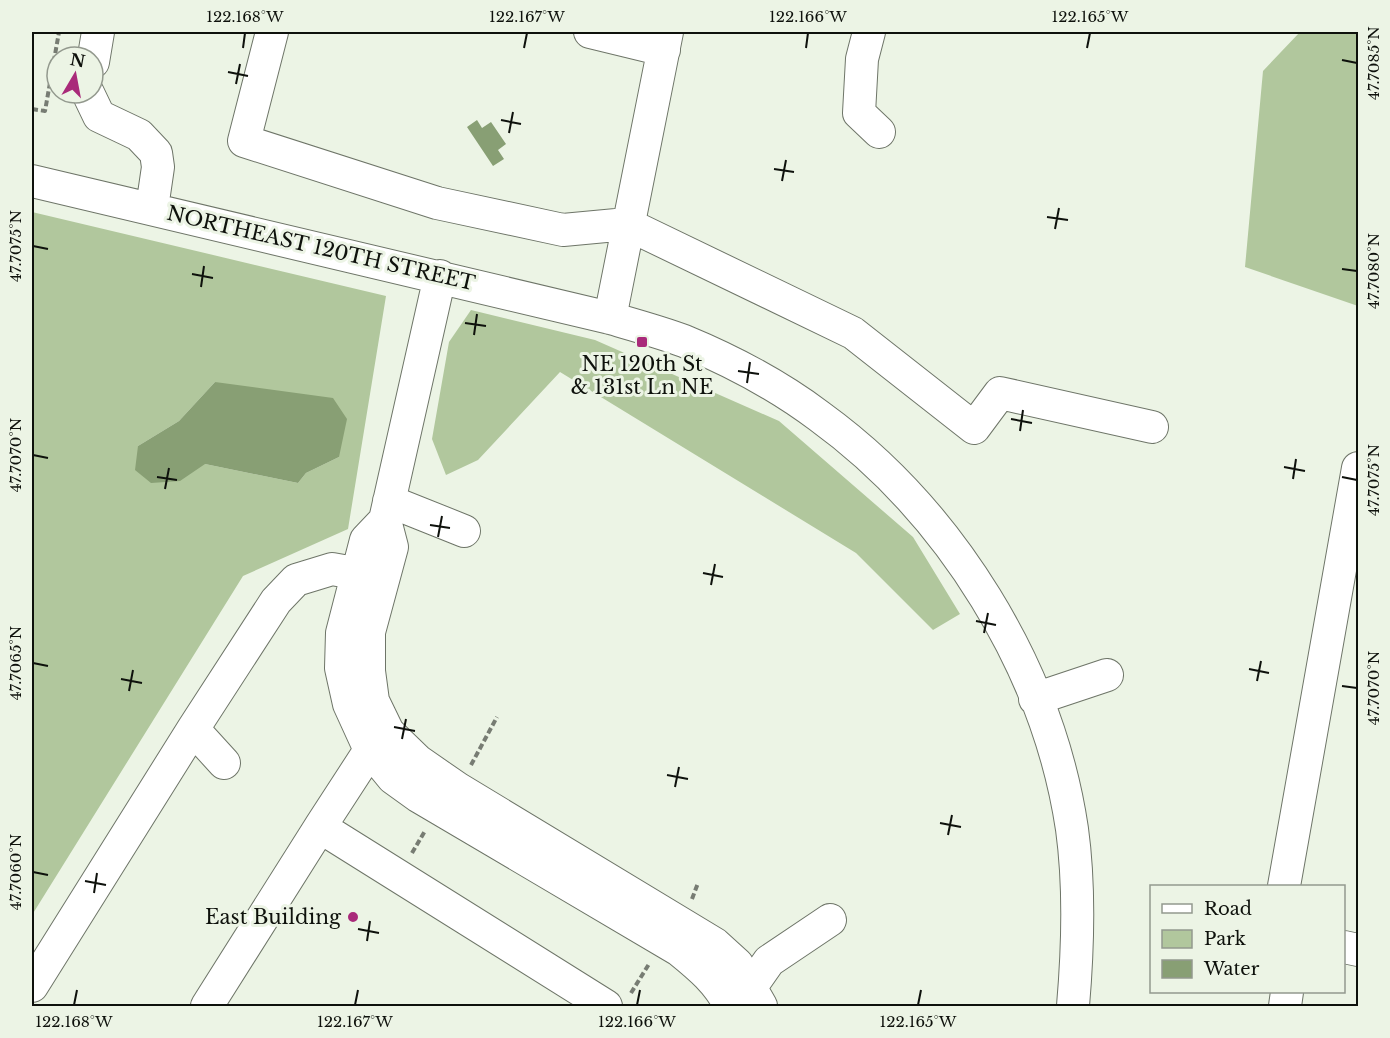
<svg xmlns="http://www.w3.org/2000/svg" width="1390" height="1038" font-family="'Libre Baskerville',serif">
  <style>
    .green { fill: #b1c79d; fill-rule: evenodd }
    .water { fill: #889f74 }
    .lines { fill: none; stroke-linecap: round; stroke-linejoin: round }
    .minor-casing { stroke: #6e7568; stroke-width: 34 }
    .path { stroke: #777c73; stroke-width: 4; stroke-dasharray: 6 3; stroke-linecap: butt }
    .minor { stroke: #fff; stroke-width: 32 }
    .ticks { fill: none; stroke: #0e110c; stroke-width: 2 }
    .poi-dot { fill: #a92a7a; stroke: #ecf4e5; stroke-width: 2 }
    .labels { text-anchor: middle; stroke-width: 6; stroke-linejoin: round; paint-order: stroke }
    .street-label { font-size: 20px; fill: #0e110c; stroke: #ecf4e5 }
    .poi-label { font-size: 20px; fill: #0e110c; stroke: #ecf4e5 }
    .neatline { fill: none; stroke: #0e110c; stroke-width: 2 }
    .ticks-label { font-size: 15px; text-anchor: middle; fill: #0e110c }
  </style>
  <rect width="100%" height="100%" fill="#ecf4e5"/>
  <path class="green" d="M1300,32H1358V306L1245,267L1263,71Z
    M32,212L386,296L348,529L243,576L32,915ZM215,382L339,457L306,473L298,483L205,464L138,446L179,421Z
    M471,310L595,340L779,421L913,537L960,614L933,630L856,553L560,372L478,460L446,475L432,439L449,342Z"/>
  <path class="water" d="M477,120L482,128L491,122L506,144L498,150L504,159L493,166L467,127Z
    M215,382L333,398L347,419L339,457L306,473L298,483L205,464L180,481L151,483L135,470L138,446L179,421Z"/>
  <g class="lines">
    <defs>
      <path id="minor" d="M272,32L244,141L437,203L563,230L627,224L853,333L974,428L1000,393L1152,427
        M590,32L664,50
        M869,32L862,59L859,113L879,132
        M93,62L98,32
        M88,93L99,116L139,135L156,153L158,167L152,208
        M32,181L610,318C634,325 660,332 684,341C730,360 779,386 819,416C950,511 1048,668 1072,829C1080,887 1078,948 1073,1006
        M610,318L667,32
        M389,501L464,531
        M385,520L440,276
        M1035,699L1107,675
        M384,736L370,750L320,827L606,1006
        M224,763L193,729L276,601L296,580L332,569L377,577
        M1284,886L1358,468
        M1344,947L1358,950
        M32,986L193,729
        M741,1001L769,961L830,920
        M207,1006L320,827
        M730,1006C718,982 700,967 679,950L418,796L393,778L370,750L349,704L341,668L342,633L366,540L385,520L392,547L369,632V671L373,701L388,732L418,761L457,788L715,944L737,964L761,1006
        M1285,1006L1287,992"/>
    </defs>
    <use href="#minor" class="minor-casing"/>
    <path class="path" d="M32,109L45,111L59,32
      M471,765L497,717
      M412,853L425,831
      M692,899L698,883
      M631,993L649,964"/>
    <use href="#minor" class="minor"/>
  </g>
  <path class="ticks" d="M243,48L245,33M524,48L527,33M806,48L808,33M1087,48L1090,33M1342,60L1357,63M228,72L248,76M236,84L240,64M501,120L521,124M509,133L513,112M774,169L794,172M782,181L786,160M1047,217L1068,220M1055,229L1059,208M33,246L48,249M1342,269L1357,271M192,274L213,278M201,287L204,266M465,323L486,326M474,335L477,314M738,371L759,374M747,383L750,362M1011,419L1032,423M1020,431L1023,410M33,455L48,458M1284,467L1305,471M157,477L177,480M1342,477L1357,480M1293,479L1296,459M165,489L169,468M430,525L450,528M438,537L442,516M703,573L723,577M711,585L715,564M976,621L996,625M984,633L988,613M33,663L48,666M1249,669L1269,673M121,679L142,683M1257,681L1261,661M1342,686L1357,688M129,691L133,670M394,727L415,731M402,739L406,719M667,775L688,779M675,787L679,767M940,823L961,827M948,835L952,815M33,872L48,875M85,881L106,885M94,893L97,873M358,929L379,933M367,941L370,921M74,1005L77,990M355,1005L358,990M637,1005L640,990M918,1005L921,990"/>
  <g class="poi-dot">
    <rect x="636" y="336" width="12" height="12" rx="3"/>
    <circle cx="353" cy="917" r="6"/>
  </g>
  <g class="labels">
    <g class="street-label">
      <text transform="translate(321 248) rotate(13)" y="7">NORTHEAST 120TH STREET</text>
    </g>
    <g class="poi-label">
      <text x="642" y="371">NE 120th St<tspan x="642" dy="23">&amp; 131st Ln NE</tspan></text>
      <text x="341" y="924" text-anchor="end">East Building</text>
    </g>
  </g>
  <rect width="1390" height="1038" fill="none" stroke="#ecf4e5" stroke-width="66"/>
  <rect x="1150" y="885" width="195" height="108" fill="#ecf4e5" stroke="#93998e" stroke-width="1.5"/>
  <rect x="1162" y="904" width="30" height="9" fill="#ffffff" stroke="#93998e" stroke-width="1.5"/>
  <text x="1204" y="915" font-size="18" fill="#0e110c">Road</text>
  <rect x="1162" y="930" width="30" height="18" fill="#b1c79d" stroke="#93998e" stroke-width="1.5"/>
  <text x="1204" y="945" font-size="18" fill="#0e110c">Park</text>
  <rect x="1162" y="960" width="30" height="18" fill="#889f74" stroke="#93998e" stroke-width="1.5"/>
  <text x="1204" y="975" font-size="18" fill="#0e110c">Water</text>
  <g transform="translate(75 75) rotate(10)"><circle r="28" fill="#ecf4e5" stroke="#93998e" stroke-width="1.5"/>
  <path d="M0-4.5L10 22L0 15L-10 22Z" fill="#a92a7a"/>
  <text y="-9" font-size="16" font-weight="bold" text-anchor="middle" fill="#0e110c">N</text>
  </g>
  <rect x="33" y="33" width="1324" height="972" class="neatline"/>
  <g class="ticks-label">
    <text x="245" y="22">122.168°W</text>
    <text x="527" y="22">122.167°W</text>
    <text x="808" y="22">122.166°W</text>
    <text x="1090" y="22">122.165°W</text>
    <text transform="translate(1374 63) rotate(-90)" y="5">47.7085°N</text>
    <text transform="translate(16 246) rotate(-90)" y="5">47.7075°N</text>
    <text transform="translate(1374 271) rotate(-90)" y="5">47.7080°N</text>
    <text transform="translate(16 455) rotate(-90)" y="5">47.7070°N</text>
    <text transform="translate(1374 480) rotate(-90)" y="5">47.7075°N</text>
    <text transform="translate(16 663) rotate(-90)" y="5">47.7065°N</text>
    <text transform="translate(1374 688) rotate(-90)" y="5">47.7070°N</text>
    <text transform="translate(16 872) rotate(-90)" y="5">47.7060°N</text>
    <text x="74" y="1027">122.168°W</text>
    <text x="355" y="1027">122.167°W</text>
    <text x="637" y="1027">122.166°W</text>
    <text x="918" y="1027">122.165°W</text>
  </g>
</svg>
